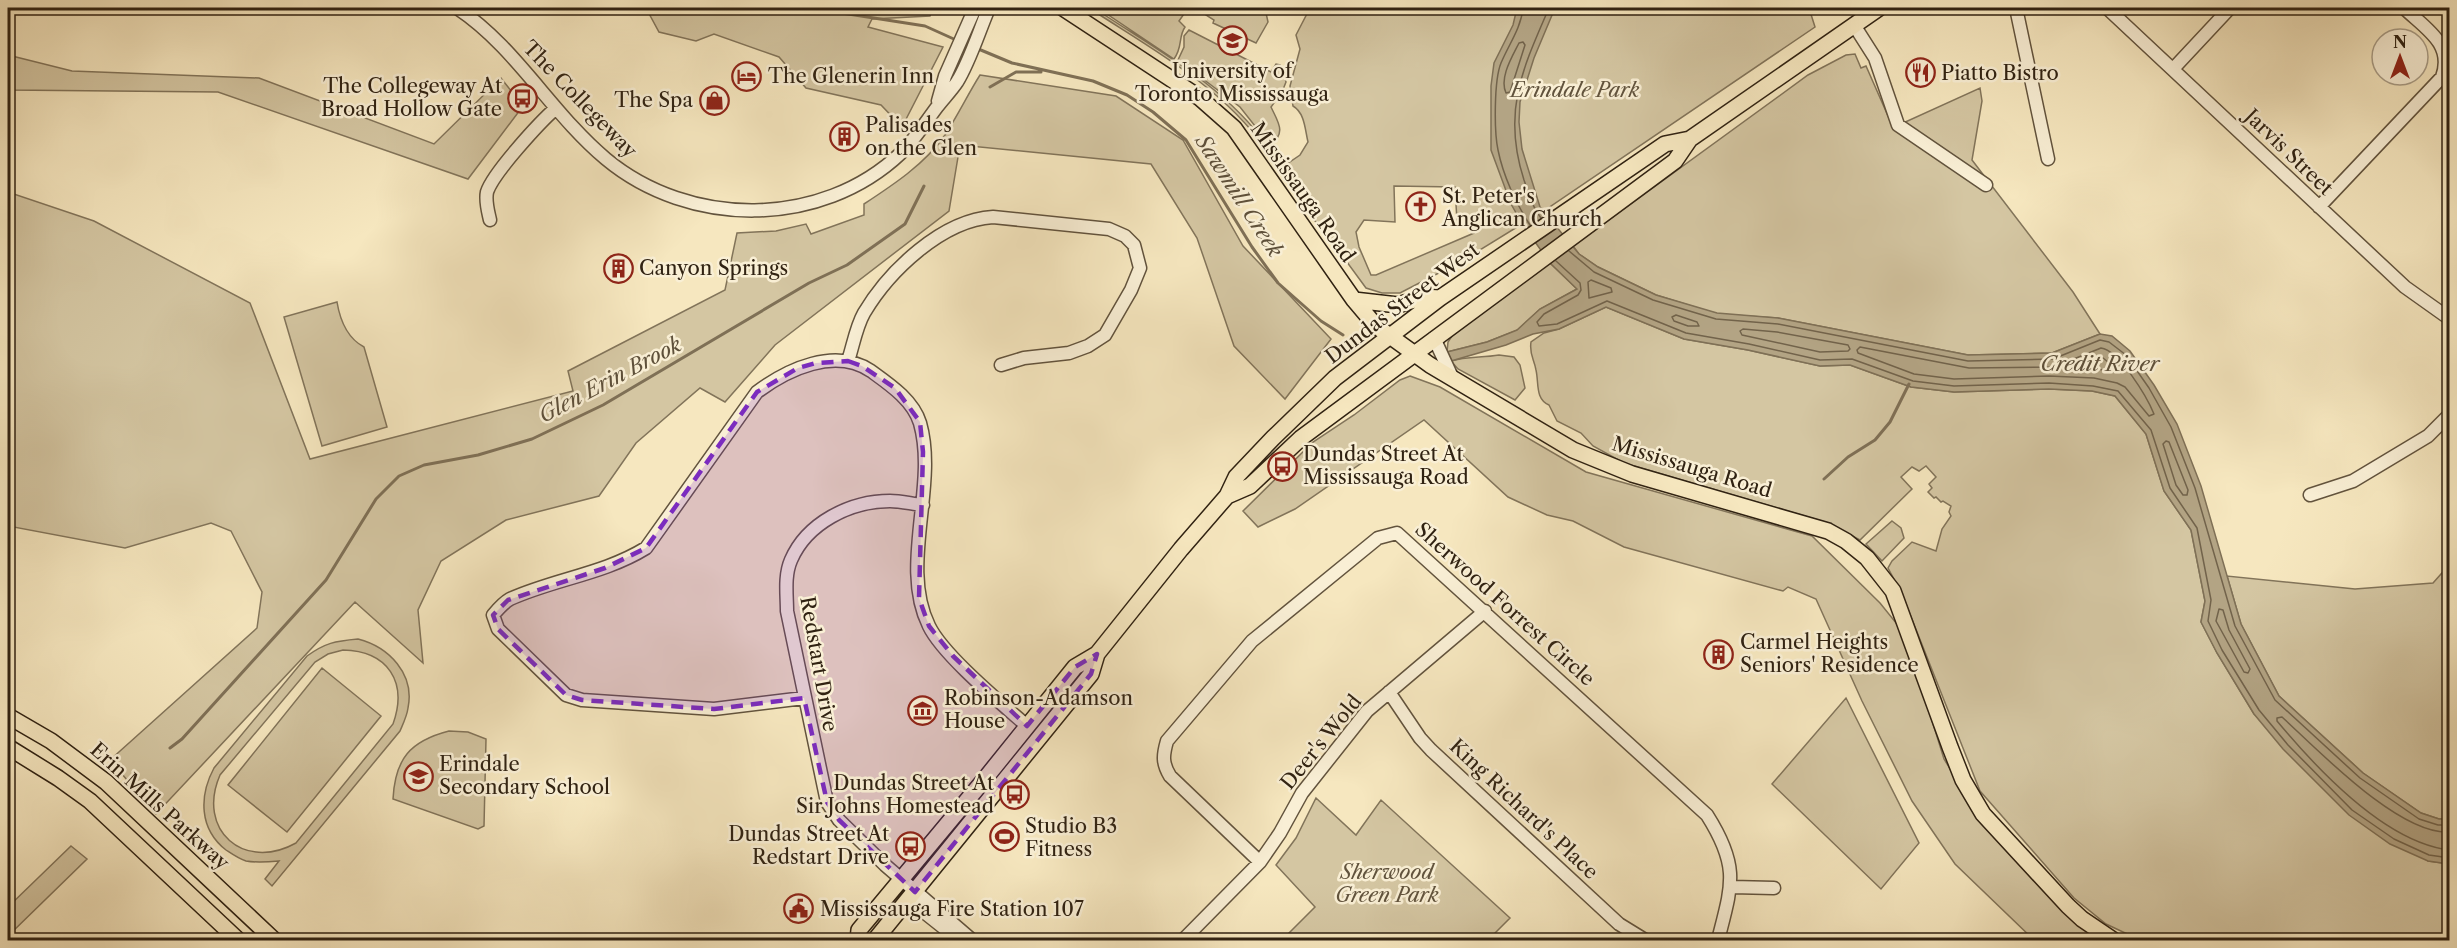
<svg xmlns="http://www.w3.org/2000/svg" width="2457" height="948" font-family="'Libre Caslon Text',serif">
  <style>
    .green { fill: #d4c6a2; stroke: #82745a; stroke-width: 1.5; fill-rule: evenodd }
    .water { fill: #b3a484; stroke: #7f7056; stroke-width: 1.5 }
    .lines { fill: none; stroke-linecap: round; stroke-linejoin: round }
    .shore { stroke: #72634b; stroke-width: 1.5 }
    .stream { stroke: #7f7056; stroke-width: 3 }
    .minor-casing { stroke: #62533d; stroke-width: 15 }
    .major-casing { stroke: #302212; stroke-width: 18 }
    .minor { stroke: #f9efd5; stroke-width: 12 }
    .major { stroke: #f6e7bf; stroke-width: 15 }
    .marked { fill: #7b2cbf; fill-opacity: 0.2; stroke: #7b2cbf; stroke-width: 4.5; stroke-dasharray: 12 8; stroke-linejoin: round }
    .labels { text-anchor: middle; stroke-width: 5; stroke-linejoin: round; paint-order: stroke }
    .poi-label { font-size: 20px; fill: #302212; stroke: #f9efd5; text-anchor: start }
    .park-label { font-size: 20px; font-style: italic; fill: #61533d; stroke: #f9efd5 }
    .street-label { font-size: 20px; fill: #302212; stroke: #f9efd5 }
    .water-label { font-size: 21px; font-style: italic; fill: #5e503a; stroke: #f9efd5 }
  </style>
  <rect width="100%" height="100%" fill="#f6e7bf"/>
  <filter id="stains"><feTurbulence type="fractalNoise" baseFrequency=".00333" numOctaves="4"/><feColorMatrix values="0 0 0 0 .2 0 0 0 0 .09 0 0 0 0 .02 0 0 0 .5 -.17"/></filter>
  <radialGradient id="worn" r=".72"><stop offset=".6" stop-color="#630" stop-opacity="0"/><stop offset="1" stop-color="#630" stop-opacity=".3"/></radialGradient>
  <path class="green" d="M646,8H933L930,16L872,19L868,27L943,47L902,127L881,105L806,88L779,57L714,34L696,41L659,32Z
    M1089,8H1094C1155,49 1225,85 1268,147L1265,148C1221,86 1152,49 1089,8Z
    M1098,8H1181L1184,14L1179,21L1185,27C1178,37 1183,47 1174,59Z
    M1195,8H1267L1266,13L1268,22L1256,43L1213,23L1214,20Z
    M1310,8H1809L1815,27L1523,225L1522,224L1462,261L1400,293H1382L1366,288L1333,243L1331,244L1280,170L1282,168L1306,200L1284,166L1300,155L1308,142C1305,130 1305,113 1293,106L1290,86L1300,49L1296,35ZM1394,186L1455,187L1457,221L1471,227L1474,233L1376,275H1371L1359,247L1356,232L1364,220L1395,222Z
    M1189,30L1271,72L1276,64L1280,65L1286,82L1282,92L1271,107C1278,122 1287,133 1270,145L1240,107L1178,60L1184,47V36Z
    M1855,54L1861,68L1866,66L1892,125L1901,124L1980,88L1982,101L1972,160L2073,292L2100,334L2052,353L1968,355L1778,318L1717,314L1656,295L1598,267L1579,254L1573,246L1808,75L1846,55Z
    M8,55L72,71L259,78L434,144L501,78L523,106L468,179L218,92L8,90Z
    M980,75L1116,96L1183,140L1243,246L1331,339L1285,399L1234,346L1197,238L1151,164L960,145L949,211L775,345L725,402L700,388L636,443L599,496L506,520L441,561L418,610L423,663L355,602L156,814L110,760L257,628L262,592L231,531L211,523L125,548L8,526V192L94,221L250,303L310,459L573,391L568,371L725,290L737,233L776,231L806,224L811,234L864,215V204C893,185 925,164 945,135C958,115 968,94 980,75Z
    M1550,263L1577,289L1540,309L1518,330L1487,342L1447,352L1448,342L1452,336Z
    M337,302C340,320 347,338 364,347L387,427L322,446L284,317Z
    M1606,307L1684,339L1748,350L1820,366L1850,365L1911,387L1954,392L2049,389L2092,391L2115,396L2146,434L2164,491L2191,530L2205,601L2201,622L2217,653L2254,714L2428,861L2449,864V940H2140L2106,924L2074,898L1980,791L1902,594L1888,568L1892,561L1912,542L1936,551L1942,529L1951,516L1949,512L1951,506L1943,501L1941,502L1936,497L1934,498L1928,492L1932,488L1929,484L1936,477L1926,466L1919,471L1912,467L1901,477L1912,489L1860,540L1825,522L1624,463L1593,446L1581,433L1557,421L1549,405C1535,399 1539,383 1536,370C1534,359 1529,354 1531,342L1544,333L1559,329Z
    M1499,355L1514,357L1520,365L1525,388L1515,400L1458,369L1451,361C1467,356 1482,358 1499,355Z
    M1410,376L1440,387L1586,472L1812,536L1880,603L1905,634L1944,759L1986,827L2106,940H2034L1955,864L1912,801L1862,701L1816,599L1788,587L1783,591L1624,547L1573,521L1547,515L1508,497L1424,420L1295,509L1258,527L1243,511L1313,442L1354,415L1400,380Z
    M1892,521L1901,528L1904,538L1882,561L1866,544Z
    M2449,565V819H2439L2421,813L2363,773L2279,696L2241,624L2227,576L2355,589L2433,583Z
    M358,639C389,647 415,674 408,708C407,716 403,724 400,731L272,886L265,879L279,861C268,862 257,863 246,861C239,859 232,854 226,850C199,829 199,796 214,768L307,656C325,643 335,641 358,639ZM343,650C388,651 408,682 393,724L296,843C244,872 196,830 220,775L315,662L328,654Z
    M322,668L381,716L287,832L228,785Z
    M1846,698L1919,843L1881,889L1772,784Z
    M449,731L468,732L486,739L484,826L478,829L393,799C395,759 410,741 449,731Z
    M1316,798L1356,835L1381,800L1510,918L1488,940H1282L1315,907L1276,865L1296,838Z
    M71,846L87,859L8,936V907Z"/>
  <path class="water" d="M1517,8H1555L1534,58L1520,102L1519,122L1522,149L1540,207L1579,254L1598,267L1656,295L1717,313L1778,318L1968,355L2052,353L2100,334L2112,336L2130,351L2154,385L2177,424L2201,486L2241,624L2279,696L2363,773L2421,813L2439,819H2449V864L2428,861L2390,844L2349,815L2283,749L2254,714L2217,653L2201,622L2205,601L2191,530L2164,491L2146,434L2115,396L2092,391L2049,389L1954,392L1911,387L1850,365L1820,366L1748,350L1684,339L1606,307L1559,329L1533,334L1506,345L1451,361L1447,352L1487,342L1517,330L1540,309L1577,289L1550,263L1523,225L1511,204L1491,150V86L1494,63L1513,25Z"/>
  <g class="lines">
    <path class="shore" d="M1523,8C1521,28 1509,44 1501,63C1494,80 1494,131 1498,150C1503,175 1516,204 1530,225
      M1523,42L1525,45L1510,92L1506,93C1499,78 1512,57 1519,43Z
      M1541,218C1532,207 1529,194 1524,180C1502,112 1522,70 1549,8
      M1569,251L1594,272L1653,300L1716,319L1778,324L1968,361L2053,359L2100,340L2109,342L2126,355L2149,388L2171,427L2195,488L2235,626L2275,700L2360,778L2419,819L2438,825H2450
      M1556,261L1580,283L1581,290L1578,295L1544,314L1537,322L1539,326L1557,324L1607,301L1686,333L1749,344L1820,360L1852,359L1913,381L1954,386L2049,383L2093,386L2118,391L2151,430L2170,488L2197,528L2211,600L2208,621L2222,650L2259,710L2288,745L2352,810L2394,839L2429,855L2450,858
      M1591,280L1611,288L1612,292L1589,298L1588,282Z
      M1676,315L1697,322L1699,326H1688L1674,321L1672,317Z
      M1743,329L1777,332L1848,345L1850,349L1848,351L1820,352L1742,335L1740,331Z
      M1860,347L1969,368L2054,367L2101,348C2119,350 2147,397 2154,414L2149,416L2125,387L2117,383L2094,378L2049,376L1954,379L1914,374L1858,353L1857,350Z
      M2103,358L2113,366L2114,372L2087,367L2088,363Z
      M2166,441L2169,442L2188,490L2187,495H2183L2176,485L2163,444Z
      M2219,609L2223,610L2229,630L2250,669L2248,673L2244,672L2216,621Z
      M2450,832C2400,836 2318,750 2282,717L2277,718V721C2317,769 2385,843 2450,850"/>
    <path class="stream" d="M826,8L829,11L925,26L956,40
      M976,48L1012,63L1093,81L1127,95L1153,112L1186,140L1252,247L1278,283L1321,321L1343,335
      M990,87L1016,72H1041
      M1824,479L1848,457L1875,440L1890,422L1909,384
      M170,748L182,739L326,580L376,499L399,476L424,465L478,455L532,439L603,405L809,283L847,265L905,224L924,186"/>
    <defs>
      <path id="minor" d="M457,8C516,47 551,113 606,159C689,228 821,229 901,153C915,139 925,123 937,107C943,99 951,91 957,82C970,61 979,31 989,8
        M2016,8L2048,159
        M2107,8L2405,287L2450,319
        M1854,25L1875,58L1898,125L1986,185
        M2173,69L2230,8
        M938,101L945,76L975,8
        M2319,207L2442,77C2454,44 2426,29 2404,8
        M490,220C488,211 485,201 487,192C493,173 540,122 556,108
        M1434,338L1452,377
        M848,361C853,346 856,327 864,313C889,271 942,220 993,217L1109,229L1125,236L1134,245L1140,268L1131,290L1105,335L1088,346L1069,353L1024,358L1001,365
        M2310,495L2353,481L2428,436L2450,414
        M923,505C912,504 901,501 890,501C850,501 807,523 791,560C784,576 787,595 787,611L827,802L839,820L885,865L972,940
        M1389,692L1420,738L1431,750L1619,924L1645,940
        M804,698L714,709L582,700L566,695L498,629L493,615C498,609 503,603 510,599C554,579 604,574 646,548L757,392C788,369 835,347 871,371C889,384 913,400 920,423C938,486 899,566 929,626C943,655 1001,703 1027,726
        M1260,862L1170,776C1162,763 1163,755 1167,741L1252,641L1378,538L1397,533L1707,815C1740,867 1732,885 1718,940
        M1732,887L1774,888
        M915,893L925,913L959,940
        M1183,940L1260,862L1280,833L1302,793L1367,711L1485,611"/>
      <path id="major" d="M1063,8L1200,98L1234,128L1354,300L1376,326L1430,365L1573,450L1632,474L1828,531L1846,541L1867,558L1893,591L1950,747L1963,780L1983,814L2068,906L2082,919L2113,940
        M1354,300L1398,305L1423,297L1440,298
        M1227,496L1250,486L1301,438L1675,161L1690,139L1879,8
        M8,716L51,741L106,782L274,940
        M8,747L58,778L90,801L238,940
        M858,940L859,930L984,780L1075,667L1097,654
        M875,940L1091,674L1097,654L1181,549L1227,496L1236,477L1273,438L1335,378L1440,298L1665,144L1690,139"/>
    </defs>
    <use href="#minor" class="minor-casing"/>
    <use href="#major" class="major-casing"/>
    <use href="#minor" class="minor"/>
    <use href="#major" class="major"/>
  </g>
  <path class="marked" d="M848,361L862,366L895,388L920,422L923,452L919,598L929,626L953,656L1027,726L1075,667L1097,654L1091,674L915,892L839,820L827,802L804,698L714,709L582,700L566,695L498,629L493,615L508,600L605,568L646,548L757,392L798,368L816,363Z"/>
  <defs>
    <symbol id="university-ring" viewBox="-11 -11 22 22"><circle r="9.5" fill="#f9efd5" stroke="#8f2418" stroke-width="1.5"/><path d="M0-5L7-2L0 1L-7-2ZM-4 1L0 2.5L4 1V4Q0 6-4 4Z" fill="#8f2418"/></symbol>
    <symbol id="restaurant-ring" viewBox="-11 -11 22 22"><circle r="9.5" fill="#f9efd5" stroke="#8f2418" stroke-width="1.5"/><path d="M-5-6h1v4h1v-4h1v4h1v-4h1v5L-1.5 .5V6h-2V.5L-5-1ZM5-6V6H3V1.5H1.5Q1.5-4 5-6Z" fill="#8f2418"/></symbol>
    <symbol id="hotel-ring" viewBox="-11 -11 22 22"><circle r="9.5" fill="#f9efd5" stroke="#8f2418" stroke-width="1.5"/><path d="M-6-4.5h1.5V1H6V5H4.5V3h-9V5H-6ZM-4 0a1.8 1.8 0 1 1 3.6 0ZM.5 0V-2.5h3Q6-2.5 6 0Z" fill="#8f2418"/></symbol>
    <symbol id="bus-ring" viewBox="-11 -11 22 22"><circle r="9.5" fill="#f9efd5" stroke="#8f2418" stroke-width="1.5"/><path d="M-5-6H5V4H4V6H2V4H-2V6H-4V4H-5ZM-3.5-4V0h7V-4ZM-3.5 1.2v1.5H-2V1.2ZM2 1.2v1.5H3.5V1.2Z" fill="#8f2418"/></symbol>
    <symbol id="shop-ring" viewBox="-11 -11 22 22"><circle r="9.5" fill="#f9efd5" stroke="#8f2418" stroke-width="1.5"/><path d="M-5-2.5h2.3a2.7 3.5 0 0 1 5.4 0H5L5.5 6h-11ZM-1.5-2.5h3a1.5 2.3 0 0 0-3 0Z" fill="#8f2418"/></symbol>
    <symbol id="building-ring" viewBox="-11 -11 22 22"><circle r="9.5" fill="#f9efd5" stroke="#8f2418" stroke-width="1.5"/><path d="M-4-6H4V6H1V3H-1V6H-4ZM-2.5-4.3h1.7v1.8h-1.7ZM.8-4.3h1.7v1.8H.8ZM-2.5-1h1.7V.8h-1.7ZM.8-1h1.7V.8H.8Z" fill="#8f2418"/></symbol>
    <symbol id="church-ring" viewBox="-11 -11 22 22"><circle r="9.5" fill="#f9efd5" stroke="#8f2418" stroke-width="1.5"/><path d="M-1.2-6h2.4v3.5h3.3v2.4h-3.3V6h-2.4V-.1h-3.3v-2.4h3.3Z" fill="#8f2418"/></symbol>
    <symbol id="museum-ring" viewBox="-11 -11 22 22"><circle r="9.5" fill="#f9efd5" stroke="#8f2418" stroke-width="1.5"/><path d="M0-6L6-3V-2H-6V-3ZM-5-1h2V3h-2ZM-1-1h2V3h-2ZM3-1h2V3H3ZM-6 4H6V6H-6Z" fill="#8f2418"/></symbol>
    <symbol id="school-ring" viewBox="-11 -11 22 22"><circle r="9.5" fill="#f9efd5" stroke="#8f2418" stroke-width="1.5"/><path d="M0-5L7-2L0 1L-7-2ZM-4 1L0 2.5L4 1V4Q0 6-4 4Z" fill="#8f2418"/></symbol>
    <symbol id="stadium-ring" viewBox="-11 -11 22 22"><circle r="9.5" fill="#f9efd5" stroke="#8f2418" stroke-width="1.5"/><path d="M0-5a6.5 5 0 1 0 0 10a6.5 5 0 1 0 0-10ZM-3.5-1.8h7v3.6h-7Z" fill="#8f2418"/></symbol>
    <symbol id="civic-ring" viewBox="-11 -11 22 22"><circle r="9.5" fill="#f9efd5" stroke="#8f2418" stroke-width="1.5"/><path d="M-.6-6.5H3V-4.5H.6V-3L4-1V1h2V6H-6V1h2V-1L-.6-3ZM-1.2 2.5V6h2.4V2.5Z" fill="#8f2418"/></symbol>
  </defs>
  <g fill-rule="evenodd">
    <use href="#university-ring" x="1216" y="24" width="33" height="33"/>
    <use href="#restaurant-ring" x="1904" y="56" width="33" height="33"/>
    <use href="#hotel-ring" x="730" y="60" width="33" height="33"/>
    <use href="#bus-ring" x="506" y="82" width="33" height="33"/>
    <use href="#shop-ring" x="698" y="84" width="33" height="33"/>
    <use href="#building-ring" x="828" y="120" width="33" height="33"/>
    <use href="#church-ring" x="1404" y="190" width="33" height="33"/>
    <use href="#building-ring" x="602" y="252" width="33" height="33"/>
    <use href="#bus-ring" x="1266" y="450" width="33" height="33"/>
    <use href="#building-ring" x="1702" y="638" width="33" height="33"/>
    <use href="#museum-ring" x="906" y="694" width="33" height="33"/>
    <use href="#school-ring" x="402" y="760" width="33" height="33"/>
    <use href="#bus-ring" x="998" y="778" width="33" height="33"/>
    <use href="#stadium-ring" x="988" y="820" width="33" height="33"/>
    <use href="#bus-ring" x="894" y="830" width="33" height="33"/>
    <use href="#civic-ring" x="782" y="892" width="33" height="33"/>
  </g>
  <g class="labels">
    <g class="poi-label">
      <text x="1232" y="78" text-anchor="middle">University of<tspan x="1232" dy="23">Toronto Mississauga</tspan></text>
      <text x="1941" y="80">Piatto Bistro</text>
      <text x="768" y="83">The Glenerin Inn</text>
      <text x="502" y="93" text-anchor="end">The Collegeway At<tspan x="502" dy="23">Broad Hollow Gate</tspan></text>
      <text x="693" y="107" text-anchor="end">The Spa</text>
      <text x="865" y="132">Palisades<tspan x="865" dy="23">on the Glen</tspan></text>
      <text x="1442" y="203">St. Peter's<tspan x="1442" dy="23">Anglican Church</tspan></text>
      <text x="639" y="275">Canyon Springs</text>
      <text x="1303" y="461">Dundas Street At<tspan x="1303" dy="23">Mississauga Road</tspan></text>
      <text x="1740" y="649">Carmel Heights<tspan x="1740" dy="23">Seniors' Residence</tspan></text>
      <text x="944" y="705">Robinson-Adamson<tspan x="944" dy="23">House</tspan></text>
      <text x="439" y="771">Erindale<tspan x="439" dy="23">Secondary School</tspan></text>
      <text x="994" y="790" text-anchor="end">Dundas Street At<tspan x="994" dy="23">Sir Johns Homestead</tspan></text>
      <text x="1025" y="833">Studio B3<tspan x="1025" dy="23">Fitness</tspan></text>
      <text x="889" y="841" text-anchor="end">Dundas Street At<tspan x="889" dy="23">Redstart Drive</tspan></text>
      <text x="820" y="916">Mississauga Fire Station 107</text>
    </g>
    <g class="park-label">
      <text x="1575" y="97">Erindale Park</text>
      <text x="1387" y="879">Sherwood<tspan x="1387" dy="23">Green Park</tspan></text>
    </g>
    <g class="street-label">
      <text transform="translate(580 99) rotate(46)" y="7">The Collegeway</text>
      <text transform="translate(2289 152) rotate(44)" y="7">Jarvis Street</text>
      <text transform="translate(1303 192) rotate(55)" y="7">Mississauga Road</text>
      <text transform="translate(1402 303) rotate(-37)" y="7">Dundas Street West</text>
      <text transform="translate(1692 467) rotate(17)" y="7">Mississauga Road</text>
      <text transform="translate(1505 604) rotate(42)" y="7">Sherwood Forrest Circle</text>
      <text transform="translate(819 664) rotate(80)" y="7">Redstart Drive</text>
      <text transform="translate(1321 742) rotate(-51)" y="7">Deer's Wold</text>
      <text transform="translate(160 806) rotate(42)" y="7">Erin Mills Parkway</text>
      <text transform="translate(1524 809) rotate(43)" y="7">King Richard's Place</text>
    </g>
    <g class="water-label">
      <text transform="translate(1239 196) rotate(57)" y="7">Sawmill Creek</text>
      <text x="2100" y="371">Credit River</text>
      <text transform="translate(610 380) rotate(-28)" y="7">Glen Erin Brook</text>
    </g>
  </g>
  <rect width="2457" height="948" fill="none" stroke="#f6e7bf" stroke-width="30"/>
  <rect x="9" y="9" width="2439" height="930" fill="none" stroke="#302212" stroke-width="3"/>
  <rect x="15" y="15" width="2427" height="918" fill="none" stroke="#302212" stroke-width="1.5"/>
  <g transform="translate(2400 57)"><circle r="28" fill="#f9efd5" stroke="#a99d87" stroke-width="1.5"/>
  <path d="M0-4.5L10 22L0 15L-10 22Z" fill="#8f2418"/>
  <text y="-9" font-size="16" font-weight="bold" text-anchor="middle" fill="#302212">N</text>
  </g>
  <rect width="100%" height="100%" filter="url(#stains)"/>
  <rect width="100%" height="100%" fill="url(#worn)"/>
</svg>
